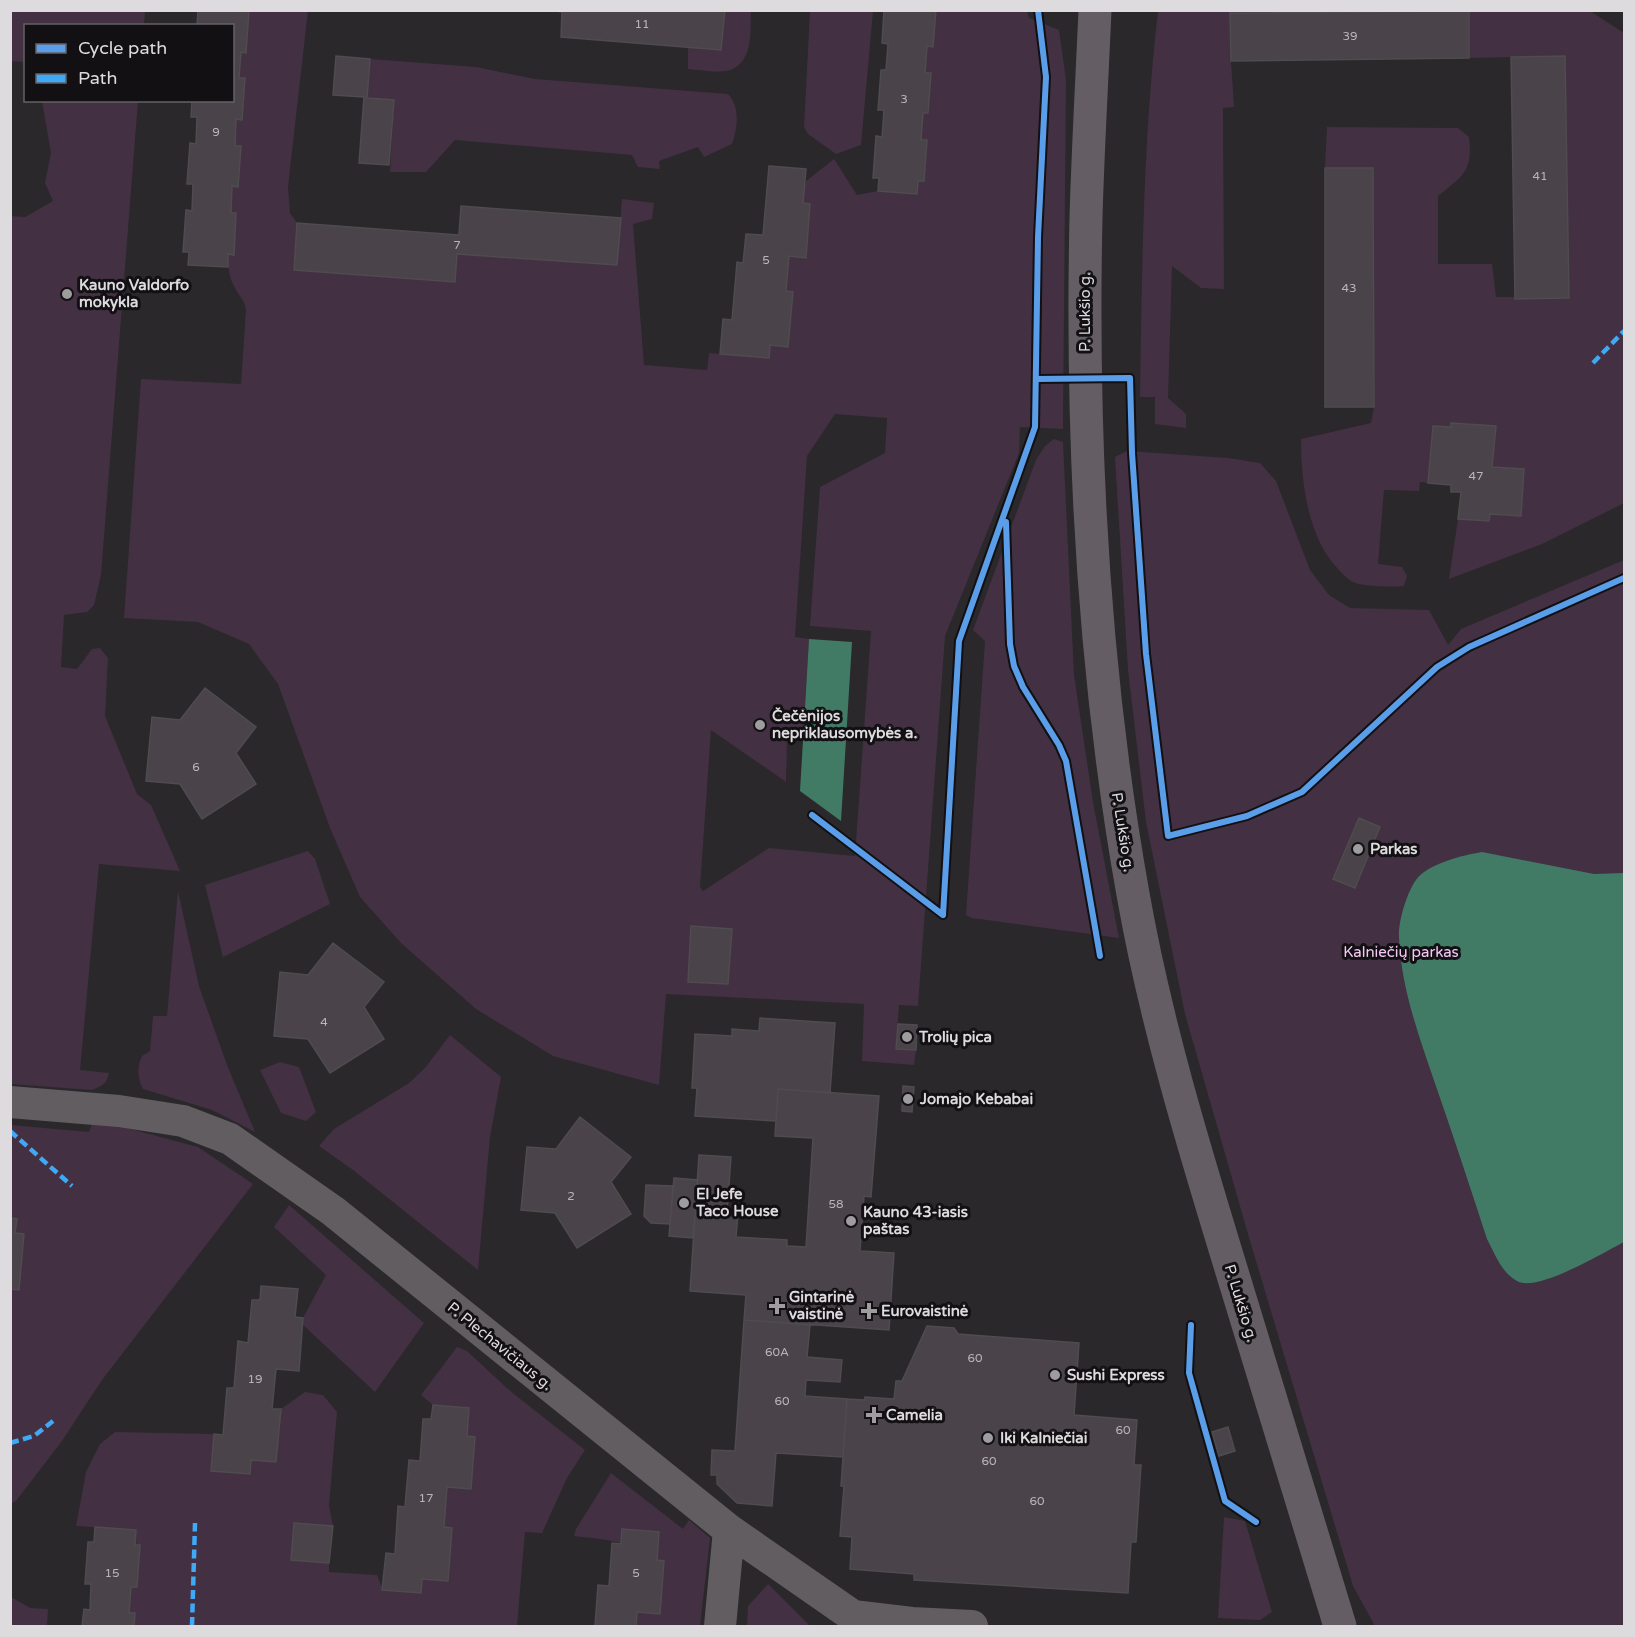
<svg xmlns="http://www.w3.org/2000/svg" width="1635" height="1637" font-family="'Varela Round',sans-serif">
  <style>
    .green { fill: #433043; fill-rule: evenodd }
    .water { fill: #417b66 }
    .building { fill: #4a434a; stroke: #4e4c4e; stroke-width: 1.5 }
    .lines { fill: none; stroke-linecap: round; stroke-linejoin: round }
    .minor { stroke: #615d61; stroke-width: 32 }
    .secondary { stroke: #645e64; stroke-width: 33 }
    .quiet { stroke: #3fa9f5; stroke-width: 4.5; stroke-dasharray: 9 4.5; stroke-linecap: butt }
    .cycleway-casing { stroke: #121012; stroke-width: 10 }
    .cycleway { stroke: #5a9eea; stroke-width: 6 }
    .poi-dot { fill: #9f9c9f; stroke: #121012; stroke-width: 2 }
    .labels { text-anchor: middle; stroke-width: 6; stroke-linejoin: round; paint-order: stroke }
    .number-label { font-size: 12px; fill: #b9b5b9 }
    .poi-label { font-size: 15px; font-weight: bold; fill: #dedbde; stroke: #121012; text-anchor: start }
    .street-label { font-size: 15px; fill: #dedbde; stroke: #121012 }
    .park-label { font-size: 15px; fill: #f8c7f8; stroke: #121012 }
  </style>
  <rect width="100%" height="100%" fill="#2a282a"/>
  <path class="green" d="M308,10L288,187L290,213L297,223L455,282L457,254L617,265L622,199L654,203L652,219L633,224L644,365L707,370L709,353L769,358L770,345L788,347L793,292L786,291L789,256L806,257L810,204L803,203L805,182L834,159L857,195L878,191L917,194L918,181H924L927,140H921L923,113H928L931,74L925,73L927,46L932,47L936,11H1027L1029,18L1059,30L1066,80L1063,429L1020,427L1019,453L945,636L918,1006L899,1005L896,1048L916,1050L914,1065L862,1061L864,1004L666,994L659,1085L553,1056L476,1009L401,943L360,897L330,828L278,684L249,644L198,622L124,618L141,379L241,384L246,310C244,298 240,298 235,288C229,278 228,266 228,254H234L236,214L231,213L232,186H238L241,147L235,146L236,119H242L245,79L239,78L241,52H246L249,11H245ZM835,414L887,418L885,453L820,487L810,626L871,631L855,856L769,848L703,891L700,887L711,730L786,782L787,741L803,737L809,639L795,637L807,456Z
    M10,11L11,10L145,11L144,25L26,26L25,62L11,61Z
    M725,11H751C750,31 754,66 726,71C715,73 700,70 688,69V47L721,50Z
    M810,11H873L861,145L836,154L808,134L804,127Z
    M1158,11H1590L1624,33V503L1542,544L1449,579L1458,519L1489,521L1490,514L1521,516L1524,470L1492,467L1496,426L1452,423L1451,427L1433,426L1428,483L1420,482L1419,491L1384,490L1378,564L1402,567L1407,576L1404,586C1391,587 1365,587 1353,582C1349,580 1345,576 1342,573C1308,542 1301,483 1301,439L1371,423L1374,407L1373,169L1325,168L1327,127L1458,128L1469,137C1473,172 1463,175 1438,196V264H1492L1496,297H1569L1565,56L1469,58L1468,11L1231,13V61L1234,107L1223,108L1224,289L1201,288L1172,266L1168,398L1186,414V428L1155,424V397H1140C1142,267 1143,141 1158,11Z
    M370,59L476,67L535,79L728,94C740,106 738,128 732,144L704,157L698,147L659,161L660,169L638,167L632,155L455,140L426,172H390L394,100L367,98Z
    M42,101H138L101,575L94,605L87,612L64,615L61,667L77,669L92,649L100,648L108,658L105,716L137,794L151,805L180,871L99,864L80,1070L109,1073C107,1084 102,1086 92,1090L11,1084L10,216L25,217L53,201L45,183L51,153Z
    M1054,439L1063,442L1074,675L1093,802L1119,938L972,918L966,915L985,641L973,630L1036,460L1045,446Z
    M1127,451L1228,458L1260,463L1276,481L1310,570L1329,595L1350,608L1429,610L1448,645L1461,629L1624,560V1626H1375L1353,1586L1250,1241L1185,1014L1146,822L1128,670L1115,457Z
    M308,851L315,859L330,904L223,957L205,885Z
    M178,891L199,986L227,1065L255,1132L212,1110L143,1089C137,1078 137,1067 142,1056L150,1051L153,1016H167Z
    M450,1035L501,1077L490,1137L478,1270L353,1170L319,1146L334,1129L409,1083L425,1068Z
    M280,1062L299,1067L316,1112L306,1121L281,1113L260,1070Z
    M92,1124L123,1127L198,1147L253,1184L102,1380L62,1441L16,1501L11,1503L10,1289L19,1290L24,1234L15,1233L17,1219L11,1218V1125L89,1132Z
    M289,1205L424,1323L375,1392L303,1325V1318L326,1275L274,1227Z
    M457,1347L467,1351L509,1390L585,1450L567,1478L542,1533L525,1532L517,1626H134L135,1613H129L131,1587H137L136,1530L76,1526L86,1472L100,1444L115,1432L214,1434L251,1460L276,1462L281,1409L305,1392L323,1395L337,1412L329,1506L333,1526L295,1523L291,1560L329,1563V1572L377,1575L383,1590L421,1593L422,1579L448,1581L452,1528L444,1527L447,1487L471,1489L475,1437L467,1436L469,1408L433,1405L421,1395Z
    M611,1473L683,1529L689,1520L710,1538L700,1626H636L637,1612L664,1561C649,1559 637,1549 623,1544C608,1539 591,1538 574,1536L576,1529Z
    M1224,1517L1245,1521L1272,1612L1260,1620L1218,1618Z
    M768,1584L810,1626H747L748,1606Z
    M11,1597L30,1608L48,1609L47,1626H11Z"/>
  <path class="water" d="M809,639L852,642L841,821L800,791Z
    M1482,852L1594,874L1624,873V1242C1604,1252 1537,1293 1517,1281C1501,1272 1495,1254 1487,1239C1471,1190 1455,1141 1438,1092C1421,1042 1401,990 1399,937C1398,922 1407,892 1416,880C1427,864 1463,855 1482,852Z"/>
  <path class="building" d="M198,10L249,11L246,53L241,52L239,78H245L242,120L236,119L235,146H241L238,187L232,186L231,213H236L234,255L228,254V267L188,265L189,252H183L186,210L192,211L193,184H187L190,143L196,144L197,117H191L192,100H232V26H197Z
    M549,10H725L721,50L561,37L562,12Z
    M884,10H936L933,47L927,46L925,73H931L928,113H923L921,140H927L924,181H918L917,194L878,191L879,178H873L876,136L882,137L884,110H878L881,70H886L888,44L882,43Z
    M1469,11V58L1231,61L1230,13Z
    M336,56L370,59L367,98L394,100L389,165L359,163L364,97L333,95Z
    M1565,56L1569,298L1515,299L1511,57Z
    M769,166L806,169L803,203L810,204L806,258L789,256L786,291L793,292L788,347L770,345L769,358L720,354L723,319L732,320L737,262L743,263L746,234L763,235Z
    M1325,168H1373L1374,407H1325Z
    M461,206L621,218L617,265L457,254L455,282L294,270L297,223L459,235Z
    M1451,423L1496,426L1492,467L1524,469L1521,516L1490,514L1489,521L1458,519L1461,492H1451V485L1428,483L1433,426L1451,427Z
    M205,688L256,727L236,753L256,784L202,819L180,784L146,781L152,717L180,720Z
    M1359,818L1380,827L1355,888L1333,879Z
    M691,926L732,929L728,984L688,982Z
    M333,943L384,982L364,1007L384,1039L330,1073L308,1039L274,1036L280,972L308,975Z
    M760,1018L835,1023L830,1093L778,1089L776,1121L695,1116L697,1088H692L695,1034L732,1036V1029L759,1031Z
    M898,1024L917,1025L916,1050L896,1049Z
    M903,1086L914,1087L912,1112L902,1111Z
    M778,1089L879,1096L871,1197L864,1196L860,1251L894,1253L889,1330L744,1320L746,1295L690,1291L699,1155L731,1157L727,1212L738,1213L736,1237L787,1240V1246L806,1247L813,1138L775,1136Z
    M580,1117L631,1157L611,1182L631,1214L577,1248L555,1213L521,1210L527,1147L556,1149Z
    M674,1178L698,1180L693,1238L669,1236Z
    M646,1185L673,1186L670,1224L651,1223L644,1216Z
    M10,1218L17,1219L15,1233L24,1234L19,1290L10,1289Z
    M261,1286L298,1289L295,1317L303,1318L299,1371L276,1369L272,1409H281L276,1462L251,1460L250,1474L211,1471L214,1434L223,1435L227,1388H234L238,1341L248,1343L252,1300H260Z
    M744,1320L810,1325L807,1357L842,1360L840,1382L806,1380L805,1396L847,1399L843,1457L776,1453L772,1506L737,1503L717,1484V1475H711L712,1450L735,1451Z
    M927,1326L954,1328L958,1334L1079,1343L1074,1415L1137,1420L1134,1465H1141L1136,1542H1131L1128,1593L914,1580V1574L850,1569L852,1537L840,1536L844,1486H841L847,1399L865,1400V1397L894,1399L896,1381H902Z
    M433,1405L469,1408L467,1436L475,1437L471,1489L447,1487L444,1527L452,1528L448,1581L422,1579L421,1593L382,1590L386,1553L395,1554L398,1506L405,1507L409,1460L420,1461L423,1419H431Z
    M1228,1427L1235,1451L1219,1456L1212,1432Z
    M294,1523L333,1526L329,1563L291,1560Z
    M95,1527L136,1530L135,1545H140L137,1587H131L129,1613H135L134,1626H82L84,1609L90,1610L91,1584H85L88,1542H94Z
    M622,1529L659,1532L657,1560L664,1561L660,1614L637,1612L636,1626H595L598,1585L609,1586L612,1543L621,1544Z"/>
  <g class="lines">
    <path class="minor" d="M10,1102L119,1111L183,1121L230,1139L333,1211L729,1530L853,1616L912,1623L972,1626
      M720,1626L729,1530"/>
    <path class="secondary" d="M1095,10C1092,79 1088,148 1086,217C1081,444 1093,671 1133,894C1155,1019 1192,1141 1229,1262C1266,1384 1303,1505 1340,1626"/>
    <path class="quiet" d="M1593,363L1624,331
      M10,1131L72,1186
      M10,1443L34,1436L53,1421
      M192,1626L195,1523"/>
    <defs>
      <path id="cycleway" d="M1036,379L1130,378L1132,453L1146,654L1168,836L1247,816L1302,792L1437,667L1469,647L1624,578
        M1006,522L1010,644L1014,666L1023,687L1059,745L1066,761L1100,956
        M812,815L943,915
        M943,915L959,641L1035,427L1038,237L1046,77L1038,10
        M1191,1325L1189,1373L1225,1501L1256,1522"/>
    </defs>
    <use href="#cycleway" class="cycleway-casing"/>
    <use href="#cycleway" class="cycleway"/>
  </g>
  <g class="poi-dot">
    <circle cx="67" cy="294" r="6"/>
    <circle cx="760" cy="725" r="6"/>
    <circle cx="1358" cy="849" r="6"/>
    <circle cx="907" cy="1037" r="6"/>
    <circle cx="908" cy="1099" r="6"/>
    <circle cx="684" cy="1203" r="6"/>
    <circle cx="851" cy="1221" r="6"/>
    <path d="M774 1297h6v6h6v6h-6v6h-6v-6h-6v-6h6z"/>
    <path d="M866 1302h6v6h6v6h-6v6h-6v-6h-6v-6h6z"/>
    <circle cx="1055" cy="1375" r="6"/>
    <path d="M871 1406h6v6h6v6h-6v6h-6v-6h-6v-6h6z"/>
    <circle cx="988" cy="1438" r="6"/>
  </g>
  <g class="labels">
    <g class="number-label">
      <text x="642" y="28">11</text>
      <text x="1350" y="40">39</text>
      <text x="904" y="103">3</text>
      <text x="216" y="136">9</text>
      <text x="1540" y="180">41</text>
      <text x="457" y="249">7</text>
      <text x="766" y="264">5</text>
      <text x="1349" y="292">43</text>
      <text x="1476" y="480">47</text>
      <text x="196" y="771">6</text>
      <text x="324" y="1026">4</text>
      <text x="571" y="1200">2</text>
      <text x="836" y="1208">58</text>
      <text x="777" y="1356">60A</text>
      <text x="975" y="1362">60</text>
      <text x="255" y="1383">19</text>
      <text x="782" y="1405">60</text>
      <text x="1123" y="1434">60</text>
      <text x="989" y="1465">60</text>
      <text x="426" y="1502">17</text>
      <text x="1037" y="1505">60</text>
      <text x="112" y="1577">15</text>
      <text x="636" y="1577">5</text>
    </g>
    <g class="poi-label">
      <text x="79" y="290">Kauno Valdorfo<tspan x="79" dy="17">mokykla</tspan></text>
      <text x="772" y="721">Čečėnijos<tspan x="772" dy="17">nepriklausomybės a.</tspan></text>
      <text x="1370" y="854">Parkas</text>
      <text x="919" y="1042">Trolių pica</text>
      <text x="920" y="1104">Jomajo Kebabai</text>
      <text x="696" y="1199">El Jefe<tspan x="696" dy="17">Taco House</tspan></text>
      <text x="863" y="1217">Kauno 43-iasis<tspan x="863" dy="17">paštas</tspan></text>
      <text x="789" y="1302">Gintarinė<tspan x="789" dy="17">vaistinė</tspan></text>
      <text x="881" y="1316">Eurovaistinė</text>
      <text x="1067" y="1380">Sushi Express</text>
      <text x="886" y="1420">Camelia</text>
      <text x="1000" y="1443">Iki Kalniečiai</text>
    </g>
    <g class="street-label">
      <text transform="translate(1085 312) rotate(-90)" y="5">P. Lukšio g.</text>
      <text transform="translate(1123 832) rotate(81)" y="5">P. Lukšio g.</text>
      <text transform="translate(1241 1303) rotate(73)" y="5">P. Lukšio g.</text>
      <text transform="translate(500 1346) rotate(39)" y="5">P. Plechavičiaus g.</text>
    </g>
    <g class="park-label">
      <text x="1401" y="957">Kalniečių parkas</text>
    </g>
  </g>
  <rect width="1635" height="1637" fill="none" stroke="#dedbde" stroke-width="24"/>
  <rect x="24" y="24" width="210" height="78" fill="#121012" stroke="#646164" stroke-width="1.5"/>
  <rect x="36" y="44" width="30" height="9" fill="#5a9eea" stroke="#646164" stroke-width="1.5"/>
  <text x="78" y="54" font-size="18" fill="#dedbde">Cycle path</text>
  <rect x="36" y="74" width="30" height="9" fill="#3fa9f5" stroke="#646164" stroke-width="1.5"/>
  <text x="78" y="84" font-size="18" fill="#dedbde">Path</text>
</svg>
